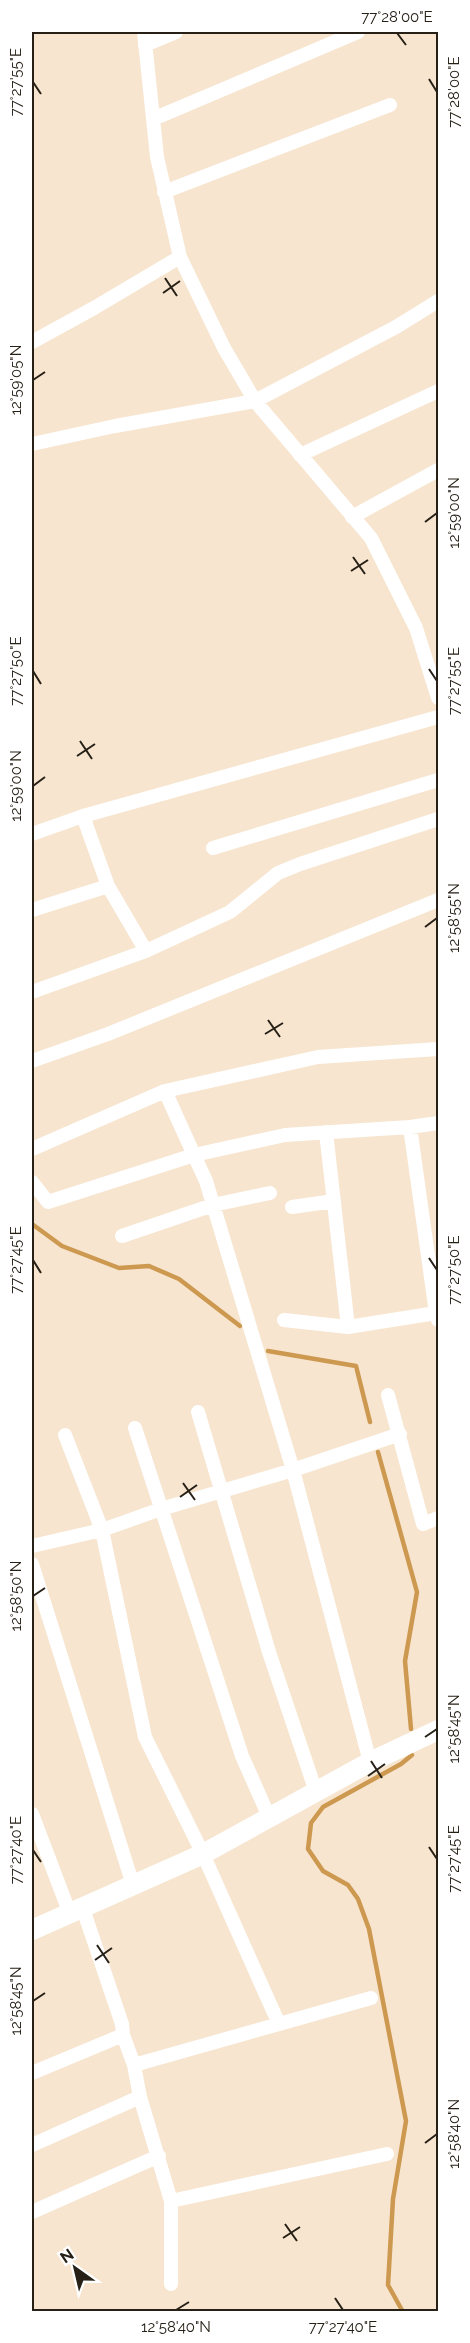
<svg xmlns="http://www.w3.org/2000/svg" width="470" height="2343" font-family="Raleway,sans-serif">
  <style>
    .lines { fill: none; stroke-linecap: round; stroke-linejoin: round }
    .stream { stroke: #cd984f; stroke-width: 4.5 }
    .street { stroke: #fff; stroke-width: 14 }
    .secondary { stroke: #fff; stroke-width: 20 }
    .ticks { fill: none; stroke: #262017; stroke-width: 2 }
    .neatline { fill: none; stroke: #262017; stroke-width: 2 }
    .ticks-label { font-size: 15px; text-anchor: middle; fill: #262017 }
  </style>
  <rect width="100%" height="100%" fill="#f7e5cf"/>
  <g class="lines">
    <path class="stream" d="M32,1224L62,1246L119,1268L149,1266L179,1279L240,1326
      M268,1351L356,1366L370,1422
      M378,1452L417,1592L405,1661L411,1729
      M403,2312L388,2285L393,2199L406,2121L369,1929L358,1899L348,1885L323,1871L308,1849L311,1823L323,1807L401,1764L412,1755"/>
    <path class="street" d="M144,32L157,157L180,257L224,348L255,401L371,538L416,628L438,698
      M145,45L176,32
      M153,119L358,32
      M164,192L390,105
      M32,342L94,308L180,257
      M32,444L115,426L255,401L396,327L438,301
      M300,455L438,391
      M352,517L438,470
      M32,834L83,816L438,717
      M213,848L438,780
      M108,886L146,951
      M32,910L108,886L83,816
      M32,992L146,951L230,912L278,873L300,864L438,819
      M32,1061L108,1034L438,900
      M165,1091L194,1155L285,1135L410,1127L438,1123
      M410,1127L436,1313L438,1320
      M326,1132L348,1327L436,1313
      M32,1149L165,1091L318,1057L438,1049
      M32,1182L48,1202L194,1155L206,1181L293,1470L370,1762
      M292,1207L334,1201
      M122,1236L213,1205L270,1193
      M284,1320L348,1327
      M388,1395L423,1524L438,1518
      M198,1412L269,1652L316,1792
      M135,1428L242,1756L270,1819
      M65,1435L102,1530L145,1737L203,1854L279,2024
      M32,1546L102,1530L161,1509L293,1470L400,1434
      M32,1564L133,1885
      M32,1814L70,1914
      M83,1909L122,2024L123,2035L134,2065L140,2097L171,2201V2284
      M134,2065L371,1998
      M32,2073L123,2035
      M32,2145L140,2097
      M171,2201L387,2154
      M32,2212L159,2156"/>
    <path class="secondary" d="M32,1930L203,1854L370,1762L438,1730"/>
  </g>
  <path class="ticks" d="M397,33L406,45M429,79L437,92M33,82L41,94M165,278L177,296M163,293L180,281M33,380L45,372M425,522L437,513M353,557L365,574M351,571L368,560M429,669L437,681M33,671L41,684M80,741L92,759M77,756L95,744M33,786L45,777M425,927L437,918M268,1020L280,1037M265,1034L283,1023M429,1258L437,1270M33,1260L41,1273M183,1483L195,1500M180,1497L197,1485M33,1596L45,1588M425,1737L437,1729M371,1761L382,1778M368,1776L385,1764M429,1847L437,1859M33,1850L41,1862M97,1945L109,1963M95,1960L112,1948M33,2001L45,1993M425,2143L437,2134M285,2224L297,2241M283,2238L300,2227M335,2298L343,2310M176,2310L189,2302"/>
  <rect width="470" height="2343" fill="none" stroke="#ffffff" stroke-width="66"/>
  <g transform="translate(75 2268) rotate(326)" stroke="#ffffff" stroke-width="4.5" paint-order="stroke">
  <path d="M0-4.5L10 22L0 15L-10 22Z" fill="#262017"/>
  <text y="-9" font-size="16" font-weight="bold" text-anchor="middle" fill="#262017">N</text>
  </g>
  <rect x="33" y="33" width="404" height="2277" class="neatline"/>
  <g class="ticks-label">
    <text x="397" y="22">77°28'00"E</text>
    <text transform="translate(16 82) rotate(-90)" y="5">77°27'55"E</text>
    <text transform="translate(454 92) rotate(-90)" y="5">77°28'00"E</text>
    <text transform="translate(16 380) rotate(-90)" y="5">12°59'05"N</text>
    <text transform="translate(454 513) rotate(-90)" y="5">12°59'00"N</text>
    <text transform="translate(16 671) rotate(-90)" y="5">77°27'50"E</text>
    <text transform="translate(454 681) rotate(-90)" y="5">77°27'55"E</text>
    <text transform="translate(16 786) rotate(-90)" y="5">12°59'00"N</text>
    <text transform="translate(454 918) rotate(-90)" y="5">12°58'55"N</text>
    <text transform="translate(16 1260) rotate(-90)" y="5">77°27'45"E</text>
    <text transform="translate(454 1270) rotate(-90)" y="5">77°27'50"E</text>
    <text transform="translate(16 1596) rotate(-90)" y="5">12°58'50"N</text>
    <text transform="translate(454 1729) rotate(-90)" y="5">12°58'45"N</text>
    <text transform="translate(16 1850) rotate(-90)" y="5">77°27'40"E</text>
    <text transform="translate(454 1859) rotate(-90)" y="5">77°27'45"E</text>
    <text transform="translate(16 2001) rotate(-90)" y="5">12°58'45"N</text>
    <text transform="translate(454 2134) rotate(-90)" y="5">12°58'40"N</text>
    <text x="176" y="2332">12°58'40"N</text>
    <text x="343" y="2332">77°27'40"E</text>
  </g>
</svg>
